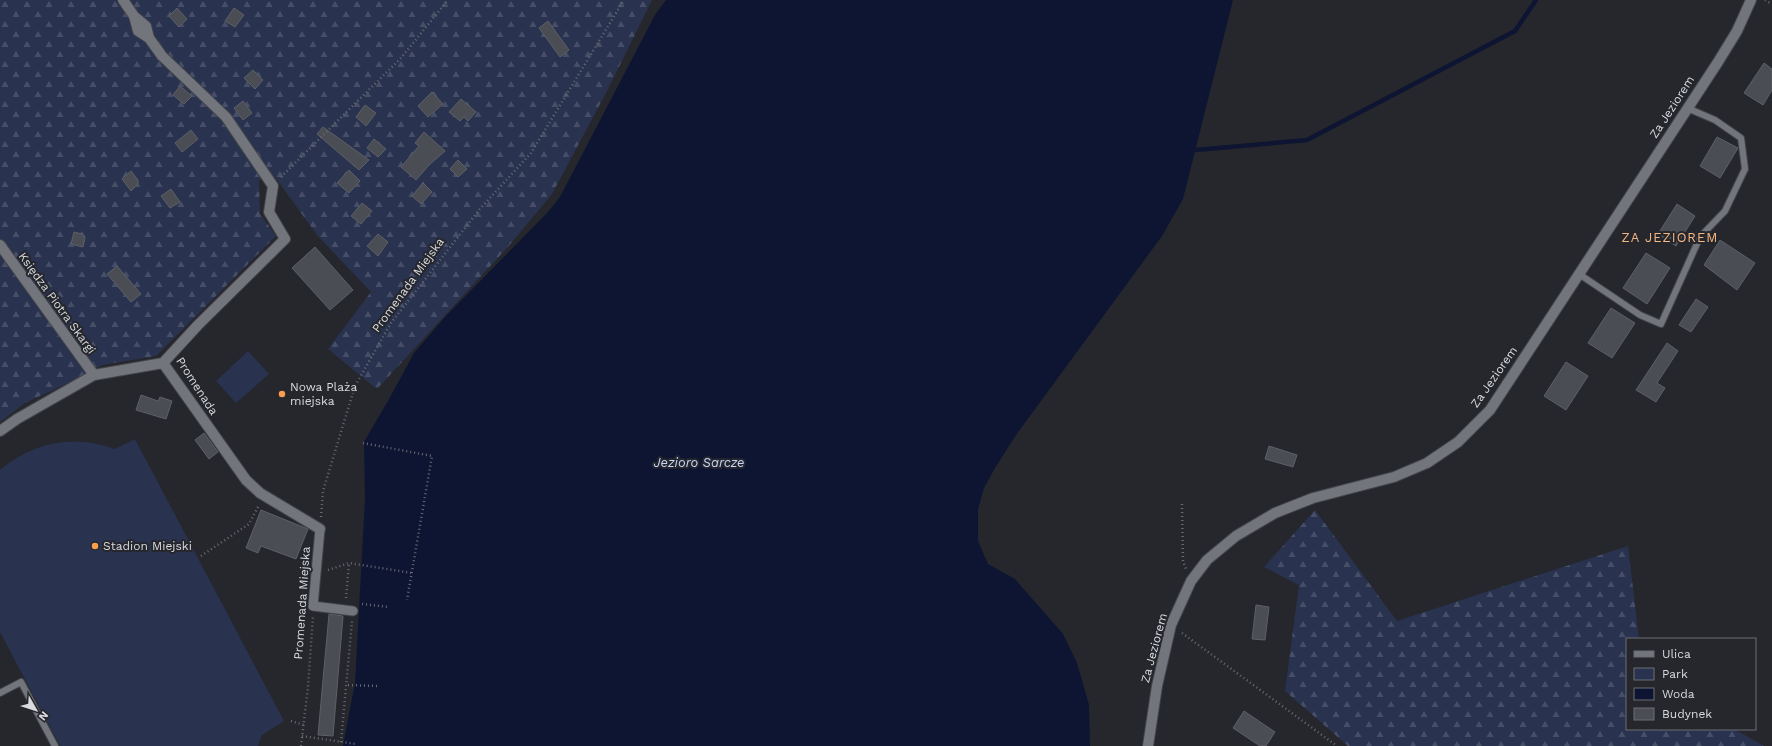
<svg xmlns="http://www.w3.org/2000/svg" width="1772" height="746" font-family="'Work Sans',sans-serif">
  <style>
    .green { fill: #29324f }
    .forest { fill: url(#forest-firs) }
    .water { fill: #0d1533 }
    .lines { fill: none; stroke-linecap: round; stroke-linejoin: round }
    .stream { stroke: #0d1533; stroke-width: 4.5 }
    .building { fill: #4a4d53; stroke: #5e6067 }
    .service-casing { stroke: #434549; stroke-width: 8 }
    .pedestrian-casing { stroke: #434549; stroke-width: 11 }
    .minor-casing { stroke: #434549; stroke-width: 12 }
    .path { stroke: #696a70; stroke-width: 2.5; stroke-dasharray: 1 3; stroke-linecap: butt }
    .service { stroke: #73757c; stroke-width: 6 }
    .pedestrian { stroke: #73757c; stroke-width: 9 }
    .minor { stroke: #73757c; stroke-width: 10 }
    .poi-dot { fill: #fa9f4f; stroke: #25272d; stroke-width: 1.5 }
    .labels { text-anchor: middle; stroke-width: 4; stroke-linejoin: round; paint-order: stroke }
    .street-label { font-size: 12px; fill: #d9dade; stroke: #25272d }
    .poi-label { font-size: 12px; fill: #d9dade; stroke: #25272d; text-anchor: start }
    .neighbourhood-label { font-size: 13px; letter-spacing: 1px; fill: #f7b783; stroke: #25272d }
    .water-label { font-size: 13px; font-style: italic; fill: #c7d5fb; stroke: #25272d }
  </style>
  <defs>
    <pattern id="forest-firs" width="22" height="20" patternUnits="userSpaceOnUse"><rect width="22" height="20" fill="#29324f"/><path d="M5 1l3.5 6h-7zM16 11l3.5 6h-7z" fill="#474f68"/></pattern>
  </defs>
  <rect width="100%" height="100%" fill="#25272d"/>
  <path class="green" d="M248,351L269,374L236,403L216,381Z
    M135,439L284,721L262,735L258,746H60L0,632V470C33,442 74,434 115,449Z"/>
  <path class="forest" d="M0,0H652L607,91L552,194L507,248L377,389L328,349L371,292L317,235L275,177L259,180L260,214L276,236L156,356L102,365L85,375L25,403L0,422Z
    M1315,510L1397,621L1628,546L1639,639H1627V729H1734L1764,746H1348L1285,691L1299,585L1264,567Z"/>
  <path class="water" d="M666,0H1233L1183,199L1162,236L1016,435L995,468L984,488L978,509V541L988,564L1015,579L1063,634L1077,663L1089,705L1090,746H343L355,683L365,499L364,442L388,401L414,353L445,317L548,212L560,197L655,15Z"/>
  <g class="lines">
    <path class="stream" d="M1196,150L1307,140L1515,31L1536,0"/>
  </g>
  <path class="building" d="M177,8L187,19L179,27L169,16Z
    M234,8L244,15L235,27L225,21Z
    M548,21L569,50L560,57L539,28Z
    M1764,63L1772,69V90L1763,105L1744,93Z
    M253,70L263,80L255,89L244,78Z
    M180,86L192,96L184,104L173,95Z
    M432,92L443,104L428,117L418,106Z
    M461,99L476,112L468,121L464,117L460,121L449,112Z
    M243,101L252,113L243,120L234,108Z
    M365,105L376,113L366,126L356,117Z
    M323,127L369,160L359,170L317,134Z
    M191,130L198,139L182,152L175,143Z
    M424,132L445,151L429,165L416,180L401,167L419,146L415,143Z
    M1717,137L1738,148L1720,178L1700,166Z
    M374,139L386,149L378,157L367,148Z
    M458,160L467,169L458,177L450,169Z
    M349,170L360,181L349,193L337,183Z
    M131,171L138,180V184L131,191L122,179Z
    M423,183L432,192L421,204L412,196Z
    M171,189L180,202L170,208L161,196Z
    M362,203L372,211L361,224L351,216Z
    M1677,204L1695,216L1676,246L1658,234Z
    M74,232L82,234L85,238L83,247L71,244Z
    M378,234L388,242L378,256L367,246Z
    M1720,240L1755,263L1737,290L1704,265Z
    M315,247L353,290L330,310L292,268Z
    M1646,253L1670,268L1647,304L1623,288Z
    M117,266L141,294L131,302L107,274Z
    M1696,299L1708,307L1691,332L1679,325Z
    M1611,308L1635,323L1612,358L1588,343Z
    M1667,343L1678,351L1657,383L1665,388L1656,402L1636,390Z
    M1566,362L1588,376L1566,410L1544,396Z
    M141,395L158,401L160,397L172,401L166,419L136,410Z
    M204,433L218,452L209,459L195,440Z
    M1269,446L1297,455L1293,467L1265,459Z
    M261,510L308,529L296,559L261,546L258,553L246,548Z
    M1256,605L1269,607L1265,640L1252,639Z
    M329,614L343,616L333,736L318,735Z
    M1244,711L1275,732L1266,746H1260L1233,728Z"/>
  <g class="lines">
    <defs>
      <path id="service" d="M1579,274L1640,315L1661,324L1700,237L1725,211L1745,169L1741,138L1715,120L1687,108
        M0,693L21,682L55,746"/>
      <path id="pedestrian" d="M320,529L313,606L353,611"/>
      <path id="minor" d="M123,0L134,16
        M149,38L146,26L134,16L138,31L149,38L162,56L226,117L273,186L269,212L285,239L198,325L163,363L246,480L260,493L320,529
        M0,245L94,375L163,363
        M0,431L17,419L94,375
        M1148,746L1157,686L1171,625L1191,581L1207,560L1236,536L1275,513L1313,498L1394,477L1427,463L1458,442L1490,410L1718,62L1737,31L1751,0"/>
    </defs>
    <use href="#service" class="service-casing"/>
    <use href="#pedestrian" class="pedestrian-casing"/>
    <use href="#minor" class="minor-casing"/>
    <path class="path" d="M1765,0L1772,4
      M281,177L401,58L448,0
      M363,443L432,456L407,600
      M1182,504L1183,561L1186,569
      M321,517L323,491L355,386L391,323L479,210L531,153L624,0
      M201,556L249,524L259,505
      M328,570L349,563L412,573
      M346,598L349,563
      M362,604L389,607
      M1182,633L1337,746
      M348,685L377,686
      M291,721L304,725
      M302,736L356,744
      M341,742L352,621
      M301,746L308,687L313,616"/>
    <use href="#service" class="service"/>
    <use href="#pedestrian" class="pedestrian"/>
    <use href="#minor" class="minor"/>
  </g>
  <g class="poi-dot">
    <circle cx="282" cy="394" r="4"/>
    <circle cx="95" cy="546" r="4"/>
  </g>
  <g class="labels">
    <g class="street-label">
      <text transform="translate(1672 107) rotate(-57)" y="4">Za Jeziorem</text>
      <text transform="translate(408 285) rotate(-54)" y="4">Promenada Miejska</text>
      <text transform="translate(57 303) rotate(54)" y="4">Księdza Piotra Skargi</text>
      <text transform="translate(1494 377) rotate(-55)" y="4">Za Jeziorem</text>
      <text transform="translate(197 386) rotate(57)" y="4">Promenada</text>
      <text transform="translate(302 603) rotate(-86)" y="4">Promenada Miejska</text>
      <text transform="translate(1154 648) rotate(-75)" y="4">Za Jeziorem</text>
    </g>
    <g class="poi-label">
      <text x="290" y="391">Nowa Plaża<tspan x="290" dy="14">miejska</tspan></text>
      <text x="103" y="550">Stadion Miejski</text>
    </g>
    <g class="neighbourhood-label">
      <text x="1670" y="242">ZA JEZIOREM</text>
    </g>
    <g class="water-label">
      <text x="699" y="467">Jezioro Sarcze</text>
    </g>
  </g>
  <rect x="1626" y="638" width="130" height="92" fill="#25272d" stroke="#6d6f74"/>
  <rect x="1634" y="651" width="20" height="6" fill="#73757c" stroke="#6d6f74"/>
  <text x="1662" y="658" font-size="12" fill="#d9dade">Ulica</text>
  <rect x="1634" y="668" width="20" height="12" fill="#29324f" stroke="#6d6f74"/>
  <text x="1662" y="678" font-size="12" fill="#d9dade">Park</text>
  <rect x="1634" y="688" width="20" height="12" fill="#0d1533" stroke="#6d6f74"/>
  <text x="1662" y="698" font-size="12" fill="#d9dade">Woda</text>
  <rect x="1634" y="708" width="20" height="12" fill="#4a4d53" stroke="#6d6f74"/>
  <text x="1662" y="718" font-size="12" fill="#d9dade">Budynek</text>
  <g transform="translate(36 710) rotate(129)" stroke="#25272d" stroke-width="3" paint-order="stroke">
  <path d="M0-3L7 15L0 10L-7 15Z" fill="#d9dade"/>
  <text y="-6" font-size="11" font-weight="bold" text-anchor="middle" fill="#d9dade">N</text>
  </g>
</svg>
